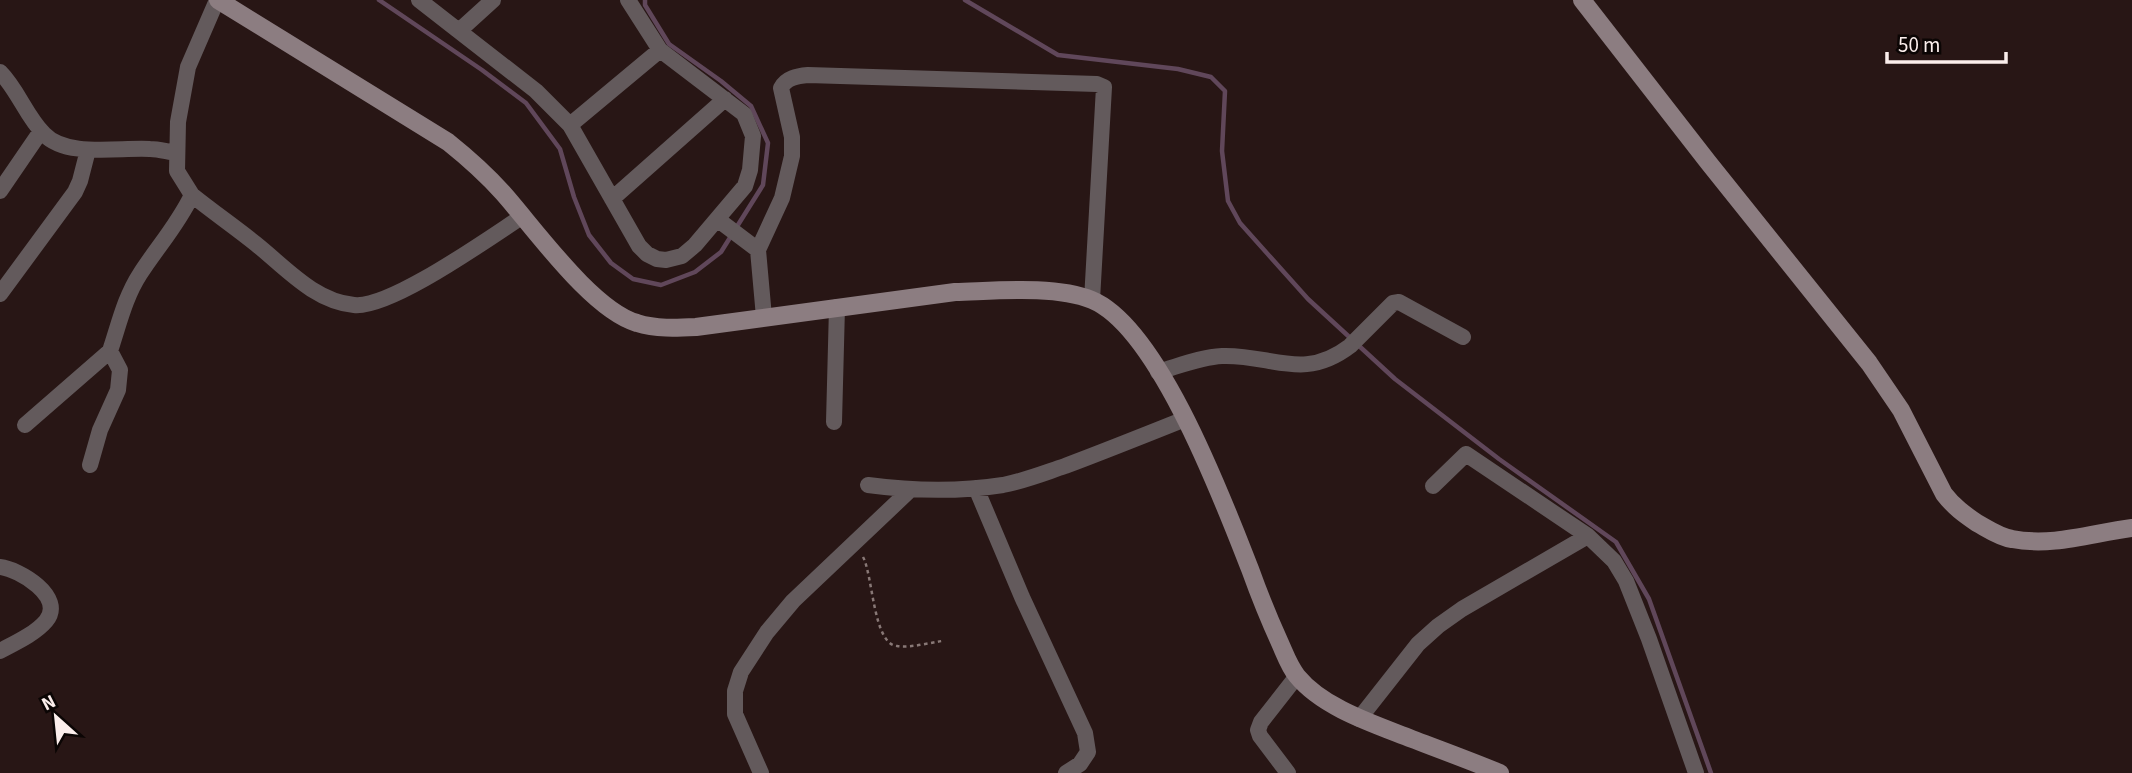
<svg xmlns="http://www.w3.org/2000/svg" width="2132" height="773" font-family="'Source Sans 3',sans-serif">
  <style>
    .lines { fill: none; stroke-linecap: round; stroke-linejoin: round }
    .stream { stroke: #60475a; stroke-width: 4.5 }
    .path { stroke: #887876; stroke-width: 2.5; stroke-dasharray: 3.5 3.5; stroke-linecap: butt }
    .street { stroke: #635a5c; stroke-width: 16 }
    .secondary { stroke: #8c7d81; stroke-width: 18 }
  </style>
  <rect width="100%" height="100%" fill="#281615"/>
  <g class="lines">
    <path class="stream" d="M379,0L482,70L526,103L560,149L574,197L589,235L611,263L633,279L661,285L695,272L721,252L763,185L768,143L751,106L721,81L669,44L645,5V0
      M965,0L1058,55L1178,69L1211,77L1225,91L1222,151L1228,201L1240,223L1308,299L1395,379L1499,459L1616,542L1649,599L1711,773"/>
    <path class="path" d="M863,557C873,575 873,644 897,646C911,648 928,643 942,641"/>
    <path class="street" d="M419,0L536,91L570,125L639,246L647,254L657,259L666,260L682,256L695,245L745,186L750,170L753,136L744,114L660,50L628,0
      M460,30L493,0
      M0,72C18,90 26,116 44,134C66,158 120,147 150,149C159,149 168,152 177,153
      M570,125L660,50
      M0,191L41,131
      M192,195C213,212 235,227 256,244C286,268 314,301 354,305C390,309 489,238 523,216
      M612,199L725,99
      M717,219L758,250
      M0,294L75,192L80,181L88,150
      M764,317L758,250L782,198L792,156V137L781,88C786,78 797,76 808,75L1097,84L1104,87L1092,300
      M1158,372C1179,366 1201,357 1222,356C1271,354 1303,382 1350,346L1393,303L1399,302L1463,337
      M834,422L837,307
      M25,425L110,351
      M90,465L100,430L118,390L120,370L110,351C119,324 125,297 140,274C158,246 177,226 192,195L177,171L178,122L188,67L217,0
      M868,485C913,491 958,492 1003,485C1024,481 1044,473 1065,466C1105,451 1145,435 1185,419
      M1433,486L1466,454L1588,536L1614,561L1626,581L1649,639L1696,773
      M976,488L1022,597L1085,733L1088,752L1080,764L1066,773
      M0,567C19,569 66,597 46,621C35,634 15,643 0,651
      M1359,719L1418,644L1438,626L1462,609L1586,537
      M761,773L735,714V691L741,672L767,632L793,601L909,491
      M1288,773L1260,736L1258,730L1261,722L1297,676"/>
    <path class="secondary" d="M218,0L448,142C468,158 486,174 503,193C535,229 592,310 637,323C656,329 676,328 696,327L955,292C995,291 1055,285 1092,300C1159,328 1224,503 1250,569C1259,594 1269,619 1280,643C1285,654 1289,666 1297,676C1323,708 1374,724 1412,739C1441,750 1471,761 1500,773
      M1582,0L1708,162L1869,363L1901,410L1944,494C1954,507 1964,514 1977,523C1988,529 1999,537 2012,539C2053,547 2092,533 2132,528"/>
  </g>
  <g transform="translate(56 717) rotate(333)" stroke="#0b0504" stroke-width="5" paint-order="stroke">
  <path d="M0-5L12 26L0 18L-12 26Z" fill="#fbeeec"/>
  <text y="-10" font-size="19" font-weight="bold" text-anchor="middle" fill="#fbeeec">N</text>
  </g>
  <path d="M1887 52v10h119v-10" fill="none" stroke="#fbeeec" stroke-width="3.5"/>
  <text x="1898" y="52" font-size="21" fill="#fbeeec" stroke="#0b0504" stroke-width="5" paint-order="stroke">50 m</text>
</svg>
